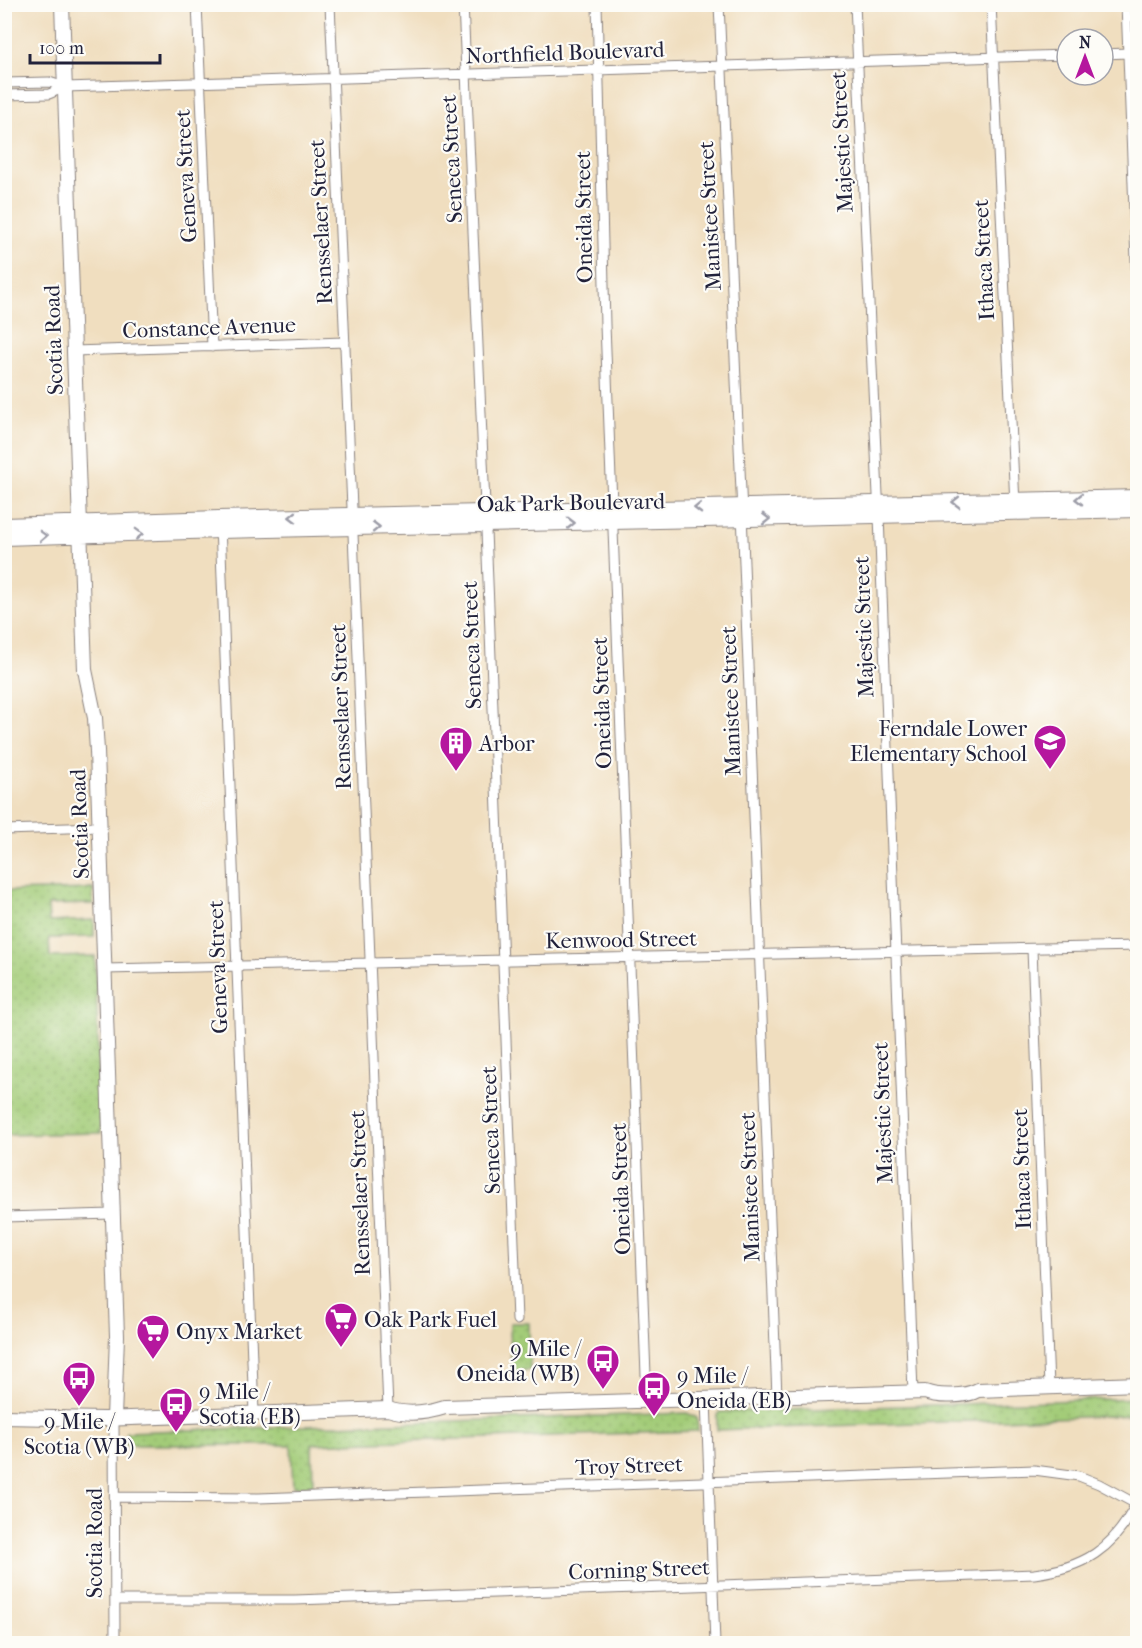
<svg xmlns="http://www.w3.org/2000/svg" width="1142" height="1648" font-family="'IM FELL French Canon',serif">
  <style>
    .park { fill: url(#park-dots); stroke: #62775a; stroke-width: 1.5 }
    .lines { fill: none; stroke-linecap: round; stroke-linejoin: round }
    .street-casing { stroke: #89807d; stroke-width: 11 }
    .secondary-casing { stroke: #89807d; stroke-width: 16 }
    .street { stroke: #fff; stroke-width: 9 }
    .secondary { stroke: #fff; stroke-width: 14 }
    .oneway { stroke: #9c9ca7 }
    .labels { text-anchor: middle; stroke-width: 4.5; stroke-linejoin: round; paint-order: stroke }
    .street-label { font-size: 22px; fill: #22223b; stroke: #fdfcf7 }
    .poi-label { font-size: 22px; fill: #22223b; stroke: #fdfcf7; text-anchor: start }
  </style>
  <defs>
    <pattern id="park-dots" width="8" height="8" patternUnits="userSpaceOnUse" patternTransform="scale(1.5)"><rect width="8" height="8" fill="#a3cc78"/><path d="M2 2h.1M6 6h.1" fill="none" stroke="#8caf69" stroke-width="1.8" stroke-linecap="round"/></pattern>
  </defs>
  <rect width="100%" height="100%" fill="#fdfcf7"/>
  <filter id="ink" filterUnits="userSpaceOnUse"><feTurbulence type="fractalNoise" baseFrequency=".0167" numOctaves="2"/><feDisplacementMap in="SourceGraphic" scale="12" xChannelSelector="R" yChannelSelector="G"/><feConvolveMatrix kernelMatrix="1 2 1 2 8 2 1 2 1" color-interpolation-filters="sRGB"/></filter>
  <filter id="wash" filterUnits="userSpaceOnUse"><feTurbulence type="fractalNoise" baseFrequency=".008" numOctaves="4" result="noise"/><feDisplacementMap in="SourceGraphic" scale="24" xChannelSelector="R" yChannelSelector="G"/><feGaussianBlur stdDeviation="1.35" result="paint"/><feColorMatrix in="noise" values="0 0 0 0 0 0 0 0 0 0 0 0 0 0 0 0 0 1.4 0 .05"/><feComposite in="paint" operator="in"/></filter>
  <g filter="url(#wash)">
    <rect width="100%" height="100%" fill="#f0debf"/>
    <path class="park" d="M93,889V904L48,905L49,922L94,920V937L49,938L50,957L95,956L101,1133L5,1135V891Z
      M510,1323H529L530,1370L511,1371Z
      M1138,1398L1137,1415L717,1430V1415L720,1412Z
      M687,1413L697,1418L698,1431L312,1444L313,1486L293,1487L291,1445H126V1432Z"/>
  </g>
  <g filter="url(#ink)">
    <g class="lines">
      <defs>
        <path id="street" d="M197,4L212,347
          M330,4L352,508L388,1409
          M463,4L485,505L517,1320
          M597,4L605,325L647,1401
          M719,4L742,513L777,1397
          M855,4L879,516L913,1392
          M991,4L1015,504
          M1126,4L1138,312
          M1103,54L1128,53
          M4,83L49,82L65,87L49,94L4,95
          M65,87L1067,55
          M74,351L345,342
          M220,525L254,1413
          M4,830L99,827
          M1032,949L1049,1387
          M105,969L1138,946
          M4,1217L113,1214
          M706,1399L715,1644
          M114,1418L115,1644
          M115,1497L259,1498L1034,1470L1079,1476L1099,1484L1138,1505
          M115,1600H295L1034,1574C1083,1568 1114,1549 1136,1504"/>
        <path id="secondary" d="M62,4L85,670L95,718L97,751L117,1336L114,1418
          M4,525L219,518L1138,497
          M4,538L220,531L1138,510
          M4,1417L102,1419L388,1409C406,1415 426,1413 445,1407L925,1392C937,1397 966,1397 978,1390L1138,1384"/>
      </defs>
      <use href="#street" class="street-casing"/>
      <use href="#secondary" class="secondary-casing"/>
      <use href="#street" class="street"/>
      <use href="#secondary" class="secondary"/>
    </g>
    <defs><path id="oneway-chevron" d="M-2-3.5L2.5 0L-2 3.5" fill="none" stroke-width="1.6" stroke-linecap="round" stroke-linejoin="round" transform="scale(1.5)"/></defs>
    <g class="oneway">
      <use href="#oneway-chevron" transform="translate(1079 499) rotate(179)"/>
      <use href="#oneway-chevron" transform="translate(956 502) rotate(179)"/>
      <use href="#oneway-chevron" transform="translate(698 508) rotate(179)"/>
      <use href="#oneway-chevron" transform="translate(293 517) rotate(179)"/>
      <use href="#oneway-chevron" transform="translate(766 519) rotate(-1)"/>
      <use href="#oneway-chevron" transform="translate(571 523) rotate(-1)"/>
      <use href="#oneway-chevron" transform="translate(376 527) rotate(-1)"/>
      <use href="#oneway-chevron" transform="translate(139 534) rotate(-2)"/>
      <use href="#oneway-chevron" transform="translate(43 536) rotate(-2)"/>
    </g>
  </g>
  <defs>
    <symbol id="school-pin" viewBox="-11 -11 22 30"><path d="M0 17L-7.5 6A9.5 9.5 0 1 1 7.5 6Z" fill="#b5179e" stroke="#fdfcf7"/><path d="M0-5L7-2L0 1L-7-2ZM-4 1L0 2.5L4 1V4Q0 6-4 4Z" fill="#fff"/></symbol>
    <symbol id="building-pin" viewBox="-11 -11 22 30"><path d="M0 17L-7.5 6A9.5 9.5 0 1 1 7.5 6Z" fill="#b5179e" stroke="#fdfcf7"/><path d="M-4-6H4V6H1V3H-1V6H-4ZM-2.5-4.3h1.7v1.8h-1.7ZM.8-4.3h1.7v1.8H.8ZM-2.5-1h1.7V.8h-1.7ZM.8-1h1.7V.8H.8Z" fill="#fff"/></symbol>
    <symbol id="supermarket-pin" viewBox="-11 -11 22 30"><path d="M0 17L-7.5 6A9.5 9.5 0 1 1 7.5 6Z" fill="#b5179e" stroke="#fdfcf7"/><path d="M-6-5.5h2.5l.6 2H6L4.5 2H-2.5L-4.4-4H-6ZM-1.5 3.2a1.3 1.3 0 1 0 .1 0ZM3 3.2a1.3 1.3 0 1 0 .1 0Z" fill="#fff"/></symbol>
    <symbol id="bus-pin" viewBox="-11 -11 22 30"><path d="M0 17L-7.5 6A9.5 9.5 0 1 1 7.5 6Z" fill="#b5179e" stroke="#fdfcf7"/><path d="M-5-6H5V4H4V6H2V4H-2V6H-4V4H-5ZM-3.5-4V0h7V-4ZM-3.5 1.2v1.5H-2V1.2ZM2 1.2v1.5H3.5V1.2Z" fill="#fff"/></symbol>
  </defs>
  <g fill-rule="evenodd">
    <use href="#school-pin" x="1031" y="722" width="38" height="52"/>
    <use href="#building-pin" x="437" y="724" width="38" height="52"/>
    <use href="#supermarket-pin" x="322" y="1300" width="38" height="52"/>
    <use href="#supermarket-pin" x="134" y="1312" width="38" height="52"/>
    <use href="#bus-pin" x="584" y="1342" width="38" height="52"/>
    <use href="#bus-pin" x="60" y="1359" width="38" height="52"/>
    <use href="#bus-pin" x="635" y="1369" width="38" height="52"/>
    <use href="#bus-pin" x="157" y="1385" width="38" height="52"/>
  </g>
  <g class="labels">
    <g class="street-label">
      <text transform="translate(565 52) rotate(-2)" y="8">Northfield Boulevard</text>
      <text transform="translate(841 142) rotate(-93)" y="8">Majestic Street</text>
      <text transform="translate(451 159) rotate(-93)" y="8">Seneca Street</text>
      <text transform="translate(185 176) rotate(-93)" y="8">Geneva Street</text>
      <text transform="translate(709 216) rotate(-93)" y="8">Manistee Street</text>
      <text transform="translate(583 217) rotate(-91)" y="8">Oneida Street</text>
      <text transform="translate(320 222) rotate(-93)" y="8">Rensselaer Street</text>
      <text transform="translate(983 260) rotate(-93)" y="8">Ithaca Street</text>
      <text transform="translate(209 327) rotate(-2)" y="8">Constance Avenue</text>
      <text transform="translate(53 340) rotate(-92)" y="8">Scotia Road</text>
      <text transform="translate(571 502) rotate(-1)" y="8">Oak Park Boulevard</text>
      <text transform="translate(863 627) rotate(-92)" y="8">Majestic Street</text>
      <text transform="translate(471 645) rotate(-92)" y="8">Seneca Street</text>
      <text transform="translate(730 701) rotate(-92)" y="8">Manistee Street</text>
      <text transform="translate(601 703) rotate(-92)" y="8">Oneida Street</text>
      <text transform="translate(340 707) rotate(-92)" y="8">Rensselaer Street</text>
      <text transform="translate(79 824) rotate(-92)" y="8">Scotia Road</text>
      <text transform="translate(621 939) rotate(-1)" y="8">Kenwood Street</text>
      <text transform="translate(217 967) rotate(-92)" y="8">Geneva Street</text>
      <text transform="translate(882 1113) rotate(-92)" y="8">Majestic Street</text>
      <text transform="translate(490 1130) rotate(-92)" y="8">Seneca Street</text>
      <text transform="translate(1021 1169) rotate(-92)" y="8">Ithaca Street</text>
      <text transform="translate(749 1187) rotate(-92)" y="8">Manistee Street</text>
      <text transform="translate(620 1189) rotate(-92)" y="8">Oneida Street</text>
      <text transform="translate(359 1193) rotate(-92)" y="8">Rensselaer Street</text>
      <text transform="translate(629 1465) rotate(-2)" y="8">Troy Street</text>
      <text transform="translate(94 1543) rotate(-90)" y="8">Scotia Road</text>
      <text transform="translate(639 1569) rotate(-2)" y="8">Corning Street</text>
    </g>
    <g class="poi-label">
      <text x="1027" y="736" text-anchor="end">Ferndale Lower<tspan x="1027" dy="25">Elementary School</tspan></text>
      <text x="479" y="751">Arbor</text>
      <text x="364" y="1327">Oak Park Fuel</text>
      <text x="176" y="1339">Onyx Market</text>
      <text x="580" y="1356" text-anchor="end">9 Mile /<tspan x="580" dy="25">Oneida (WB)</tspan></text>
      <text x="677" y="1383">9 Mile /<tspan x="677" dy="25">Oneida (EB)</tspan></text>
      <text x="199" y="1399">9 Mile /<tspan x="199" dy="25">Scotia (EB)</tspan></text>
      <text x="79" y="1429" text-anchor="middle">9 Mile /<tspan x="79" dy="25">Scotia (WB)</tspan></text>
    </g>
  </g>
  <rect width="1142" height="1648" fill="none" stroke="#fdfcf7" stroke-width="24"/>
  <g transform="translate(1085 57)"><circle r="28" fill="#fdfcf7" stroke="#a5a5ac" stroke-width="1.5"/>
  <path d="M0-4.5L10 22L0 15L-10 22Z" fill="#b5179e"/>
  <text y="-9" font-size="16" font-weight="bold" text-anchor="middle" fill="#22223b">N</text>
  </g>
  <path d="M30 54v9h130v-9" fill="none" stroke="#22223b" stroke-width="3"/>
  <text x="39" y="54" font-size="18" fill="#22223b" stroke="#fdfcf7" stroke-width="4.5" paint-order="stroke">100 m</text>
</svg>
